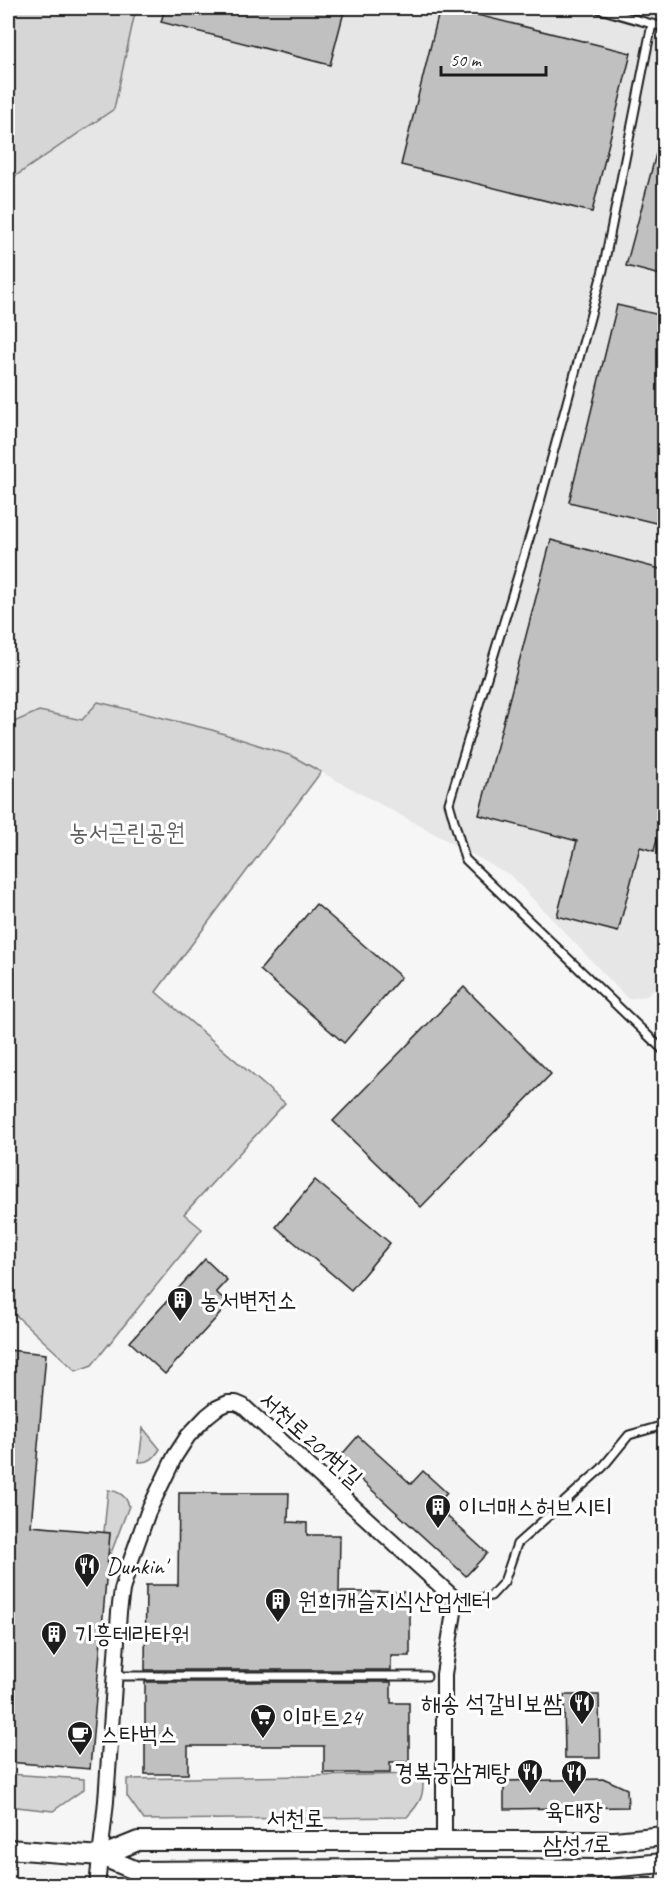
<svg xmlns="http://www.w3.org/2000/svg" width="672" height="1893" font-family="Caveat,'Poor Story',sans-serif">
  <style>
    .built { fill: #e6e6e6 }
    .green { fill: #d6d6d6; stroke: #797979; stroke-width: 1.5 }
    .building { fill: #c0c0c0; stroke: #1c1c1c; stroke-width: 1.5 }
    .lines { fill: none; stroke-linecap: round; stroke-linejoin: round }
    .lane-casing { stroke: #1c1c1c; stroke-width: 11 }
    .street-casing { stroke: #1c1c1c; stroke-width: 18 }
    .secondary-casing { stroke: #1c1c1c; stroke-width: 22 }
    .lane { stroke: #fff; stroke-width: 7 }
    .street { stroke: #fff; stroke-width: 14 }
    .secondary { stroke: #fff; stroke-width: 18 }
    .labels { text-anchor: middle; stroke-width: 6; stroke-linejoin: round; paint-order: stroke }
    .park-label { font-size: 24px; fill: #5d5d5d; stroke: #fff }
    .poi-label { font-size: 24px; fill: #1c1c1c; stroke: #fff; text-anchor: start }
    .street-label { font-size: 24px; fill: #1c1c1c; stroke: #fff }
  </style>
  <rect width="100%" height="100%" fill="#f6f6f6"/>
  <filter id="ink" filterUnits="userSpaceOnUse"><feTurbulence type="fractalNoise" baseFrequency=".0167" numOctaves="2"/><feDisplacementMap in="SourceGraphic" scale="12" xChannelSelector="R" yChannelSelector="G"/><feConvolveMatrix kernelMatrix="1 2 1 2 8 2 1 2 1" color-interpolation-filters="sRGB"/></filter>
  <g filter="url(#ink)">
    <path class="built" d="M136,8H664V982L647,996L628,999L510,875L292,756L82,720L39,711L16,721L8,731V181L114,109Z"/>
    <path class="green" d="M8,8H136L114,109L8,181Z
      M98,702L212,730L292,756L321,772L156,992L285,1103L184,1214L202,1229L92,1365L76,1371L8,1308V731L16,721L39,711L82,720Z
      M143,1428L160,1449C154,1458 151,1462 139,1462Z
      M108,1490C118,1491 126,1495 129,1506L111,1553H108L110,1533L104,1532Z
      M8,1774L84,1779V1789L53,1811L8,1806Z
      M423,1774C424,1795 422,1801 407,1817L144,1820L127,1796V1779Z"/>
    <path class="building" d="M165,8H345L330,65L161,22Z
      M440,8H449L631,53L592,212L401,165Z
      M661,135H664V276L626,266Z
      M617,305L664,316V525L569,502Z
      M551,540L664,570V812L654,851L640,847L618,932L557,916L577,841L479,815Z
      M316,904L401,977L344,1043L260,970Z
      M464,987L551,1074L421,1207L333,1121Z
      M315,1180L390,1243L351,1290L276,1227Z
      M205,1259L227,1280L216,1292L229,1304L165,1374L130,1342Z
      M8,1350L46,1354L31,1526L110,1533L90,1769L8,1762Z
      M358,1436L411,1484L423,1471L447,1493L436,1506L487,1553L466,1576L338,1459Z
      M179,1493H289L288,1522L307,1523V1535H340L339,1592H410V1656H391V1670H145L146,1585H178Z
      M145,1682H391V1703H409V1762H390V1773H324V1746H188V1774H145Z
      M564,1695H599L600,1758H565Z
      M605,1779L627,1789L628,1807L504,1809V1781Z"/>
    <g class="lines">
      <defs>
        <path id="lane" d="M596,8L652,24
          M664,27L652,24L603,270L536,516L449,803L465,859L664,1051
          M456,1600L474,1599L491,1596L504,1582L517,1544L602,1468L629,1435L664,1425
          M114,1676H427"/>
        <path id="street" d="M97,1886L106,1801L119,1612L122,1590L129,1566L148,1512L175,1456L188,1436L207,1416L217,1408L228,1403H236L243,1406L456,1600L444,1674V1842"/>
        <path id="secondary" d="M8,1849L101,1856L137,1871L490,1868L596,1869L664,1863
          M101,1856L138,1841H615L664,1836"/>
      </defs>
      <use href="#lane" class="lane-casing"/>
      <use href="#street" class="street-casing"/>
      <use href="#secondary" class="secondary-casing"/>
      <use href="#lane" class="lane"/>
      <use href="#street" class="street"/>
      <use href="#secondary" class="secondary"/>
    </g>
  </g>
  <defs>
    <symbol id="building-pin" viewBox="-11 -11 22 30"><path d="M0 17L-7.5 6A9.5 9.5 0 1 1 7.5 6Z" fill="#1c1c1c" stroke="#fff"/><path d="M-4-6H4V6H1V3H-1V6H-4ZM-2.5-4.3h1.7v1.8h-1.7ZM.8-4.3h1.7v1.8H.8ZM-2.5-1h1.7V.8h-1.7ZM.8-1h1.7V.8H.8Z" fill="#fff"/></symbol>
    <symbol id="restaurant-pin" viewBox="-11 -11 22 30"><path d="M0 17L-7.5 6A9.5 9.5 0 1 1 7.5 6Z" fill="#1c1c1c" stroke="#fff"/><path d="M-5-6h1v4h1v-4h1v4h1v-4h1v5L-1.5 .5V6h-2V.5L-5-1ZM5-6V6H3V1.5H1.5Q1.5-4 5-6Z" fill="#fff"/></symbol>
    <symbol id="supermarket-pin" viewBox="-11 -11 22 30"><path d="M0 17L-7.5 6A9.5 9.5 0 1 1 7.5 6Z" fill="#1c1c1c" stroke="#fff"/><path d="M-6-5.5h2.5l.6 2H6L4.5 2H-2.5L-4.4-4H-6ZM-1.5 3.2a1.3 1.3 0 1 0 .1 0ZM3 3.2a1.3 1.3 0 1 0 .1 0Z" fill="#fff"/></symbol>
    <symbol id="cafe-pin" viewBox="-11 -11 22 30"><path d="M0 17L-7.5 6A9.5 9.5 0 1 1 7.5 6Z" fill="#1c1c1c" stroke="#fff"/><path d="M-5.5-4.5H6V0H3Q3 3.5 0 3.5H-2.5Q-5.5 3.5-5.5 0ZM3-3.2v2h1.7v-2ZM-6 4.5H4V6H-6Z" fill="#fff"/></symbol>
  </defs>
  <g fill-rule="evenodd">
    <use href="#building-pin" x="165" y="1285" width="30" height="40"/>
    <use href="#building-pin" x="423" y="1492" width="30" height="40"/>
    <use href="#restaurant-pin" x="72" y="1551" width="30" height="40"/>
    <use href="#building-pin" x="263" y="1586" width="30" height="40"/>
    <use href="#building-pin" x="39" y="1619" width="30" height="40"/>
    <use href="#restaurant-pin" x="567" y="1688" width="30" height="40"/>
    <use href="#supermarket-pin" x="248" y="1702" width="30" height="40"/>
    <use href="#cafe-pin" x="65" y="1719" width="30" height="40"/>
    <use href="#restaurant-pin" x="515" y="1757" width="30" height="40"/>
    <use href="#restaurant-pin" x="559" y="1758" width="30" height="40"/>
  </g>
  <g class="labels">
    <g class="park-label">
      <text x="127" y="840">농서근린공원</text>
    </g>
    <g class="poi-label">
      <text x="200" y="1308">농서변전소</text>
      <text x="458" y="1515">이너매스허브시티</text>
      <text x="106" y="1574">Dunkin'</text>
      <text x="298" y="1609">원희캐슬지식산업센터</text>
      <text x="74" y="1642">기흥테라타워</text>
      <text x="562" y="1711" text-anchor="end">해송 석갈비보쌈</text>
      <text x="282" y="1725">이마트24</text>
      <text x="100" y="1742">스타벅스</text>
      <text x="510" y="1780" text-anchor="end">경복궁삼계탕</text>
      <text x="574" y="1819" text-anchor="middle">육대장</text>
    </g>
    <g class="street-label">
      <text transform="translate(311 1439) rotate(42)" y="8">서천로201번길</text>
      <text x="295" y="1826">서천로</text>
      <text transform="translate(577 1844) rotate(-1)" y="8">삼성1로</text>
    </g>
  </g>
  <rect width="672" height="1893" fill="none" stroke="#fff" stroke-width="30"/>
  <rect x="15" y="15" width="642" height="1863" fill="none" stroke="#1c1c1c" stroke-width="2" filter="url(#ink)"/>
  <path d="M441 66v9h105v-9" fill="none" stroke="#1c1c1c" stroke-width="3"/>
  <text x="450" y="66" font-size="18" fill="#1c1c1c" stroke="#ffffff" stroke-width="4.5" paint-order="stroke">50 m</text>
</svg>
